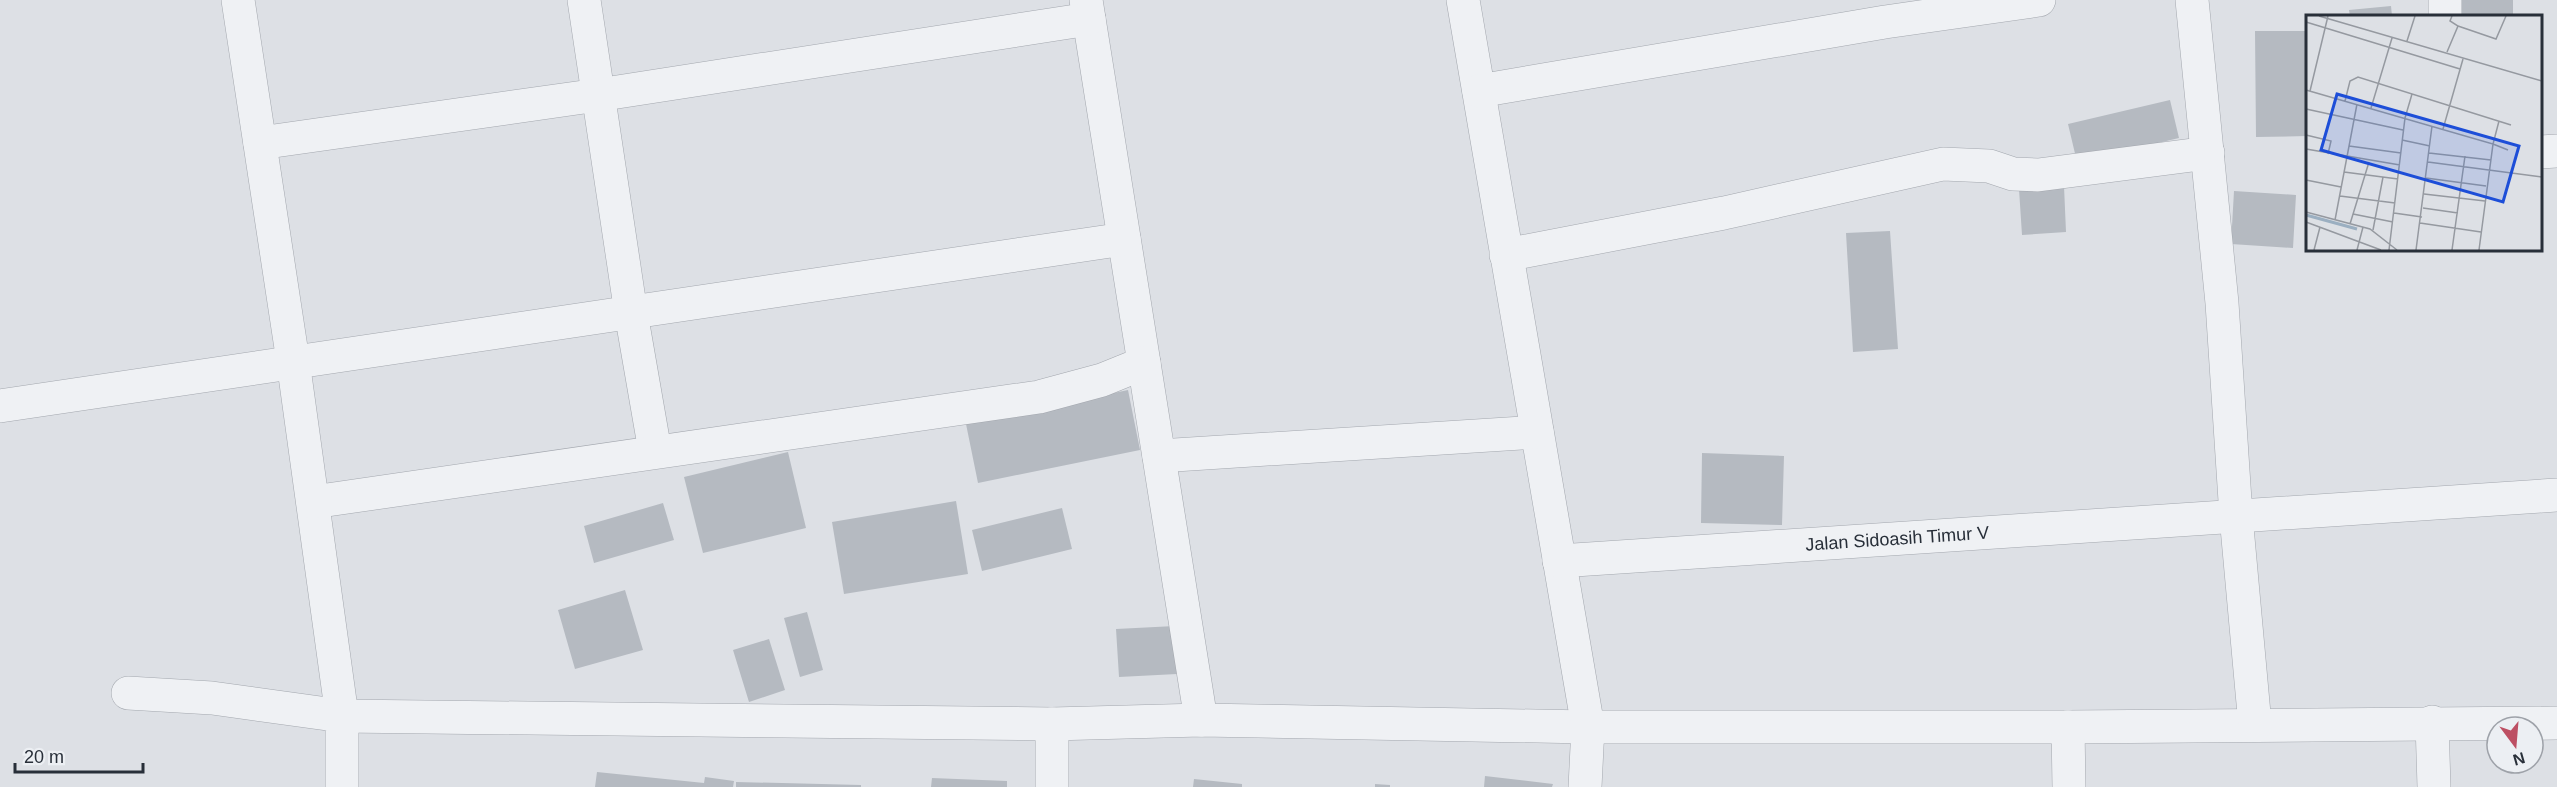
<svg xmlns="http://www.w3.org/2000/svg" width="2557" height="787" font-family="Helvetica,sans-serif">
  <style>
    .building { fill: #b5bac1 }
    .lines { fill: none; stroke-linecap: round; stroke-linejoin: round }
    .minor-casing { stroke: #a3a7ae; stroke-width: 34 }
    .minor { stroke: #eff1f4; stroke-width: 33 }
    .labels { text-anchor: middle; stroke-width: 6; stroke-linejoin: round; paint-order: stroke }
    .street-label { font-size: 18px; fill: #282f39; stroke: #eceff3 }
    .inset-river { fill: none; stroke: #9bafc1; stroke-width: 3 }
    .inset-road { fill: none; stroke: #9599a0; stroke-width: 1.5 }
    .view { fill: #1d4ed8; fill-opacity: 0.15; stroke: #1d4ed8; stroke-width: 3 }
    .inset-edge { fill: none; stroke: #282f39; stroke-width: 3 }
  </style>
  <rect width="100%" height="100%" fill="#dde0e5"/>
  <path class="building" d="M2458,0H2513V16H2459Z
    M2391,6L2392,16H2350L2349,10Z
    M2255,31H2308V136L2256,137Z
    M2170,100L2179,138L2077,162L2068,124Z
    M2064,186L2066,232L2022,235L2019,189Z
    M2234,191L2296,195L2293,248L2231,244Z
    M1890,231L1898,349L1853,352L1846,233Z
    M1128,390L1140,450L978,483L966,424Z
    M788,452L806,528L703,553L684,477Z
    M1702,453L1784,456L1782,525L1701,523Z
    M956,501L968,574L844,594L832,522Z
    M663,503L674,540L594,563L584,526Z
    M1062,508L1072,549L982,571L972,530Z
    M625,590L643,650L575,669L558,610Z
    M807,612L823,670L800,677L784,618Z
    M1175,626L1177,674L1119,677L1116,629Z
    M769,639L785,690L749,702L733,650Z
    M597,772L704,783L705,777L734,781L733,787H595Z
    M1485,776L1553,784L1552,787H1484Z
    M932,778L1007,781V787H931Z
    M1194,779L1242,784V787H1193Z
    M736,782L861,785V787H736Z
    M1375,784L1390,785V787H1375Z"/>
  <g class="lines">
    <defs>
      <g id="minor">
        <path d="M238,0L293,361L342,716L1052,724L1201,720L1588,727H2068L2557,723"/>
        <path d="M584,0L631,313L655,451"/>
        <path d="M1086,0L1201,720"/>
        <path d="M1463,0L1588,727L1585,787"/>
        <path d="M2192,0L2222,303L2236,516L2255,725"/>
        <path d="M2445,0V16"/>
        <path d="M1479,91L1885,22L2039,0"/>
        <path d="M260,143L598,95L1089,19"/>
        <path d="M2540,152L2557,151"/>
        <path d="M1506,255L1724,213L1943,164L1989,166L2013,174L2038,175L2208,153"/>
        <path d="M0,406L1124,239"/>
        <path d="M1159,456L1537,432"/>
        <path d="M313,502L1039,397L1102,380L1144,363"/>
        <path id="s1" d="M1559,561L2557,495"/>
        <path d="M128,693L212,698L342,716V787"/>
        <path d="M2432,722L2434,787"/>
        <path d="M2068,727L2069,787"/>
        <path d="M1052,787V724"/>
      </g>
    </defs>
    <use href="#minor" class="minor-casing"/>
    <use href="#minor" class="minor"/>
  </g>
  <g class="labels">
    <g class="street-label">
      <text dy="6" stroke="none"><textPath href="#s1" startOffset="339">Jalan Sidoasih Timur V</textPath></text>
    </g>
  </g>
  <g transform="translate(2306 15)">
    <rect width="236" height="236" fill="#dde0e5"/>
    <path class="inset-river" d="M0,200L51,214"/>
    <path class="inset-road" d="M13,1L236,66M0,7L154,54M152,11L190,24L200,1M101,26L109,1M141,37L152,11L144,6L146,1M0,75L187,129L173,235M4,76L22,1M39,86L44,66L52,62L205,110M65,93L86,23M0,94L97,115M193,106L187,129L202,135M137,114L157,44M0,120L25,126L22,139M96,125L124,131M43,131L95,138M0,134L94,150M123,138L185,145M122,147L236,162M38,157L92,164M120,163L180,171M0,165L35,172M118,179L179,186M34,181L89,188M117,193L152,198M0,197L64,214L91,235M88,198L116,202M47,199L87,207M29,205L51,89M0,207L75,235M114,208L175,217M44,209L63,147M67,215L77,162M8,235L14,212M51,235L57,212M83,235L99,103L106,79M110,235L126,111M146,235L159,141"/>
    <path class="view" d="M31,79L213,131L197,187L15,135Z"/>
    <rect width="236" height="236" class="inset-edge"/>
  </g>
  <g transform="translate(2515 745) rotate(164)"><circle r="28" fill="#eceff3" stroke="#9ea2a9" stroke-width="1.5"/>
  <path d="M0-4.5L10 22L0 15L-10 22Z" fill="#bd4f63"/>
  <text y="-9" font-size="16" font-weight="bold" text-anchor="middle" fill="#282f39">N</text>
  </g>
  <path d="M15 763v9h128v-9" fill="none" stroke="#282f39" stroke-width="3"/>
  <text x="24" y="763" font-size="18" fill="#282f39" stroke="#eceff3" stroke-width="4.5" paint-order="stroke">20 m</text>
</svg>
